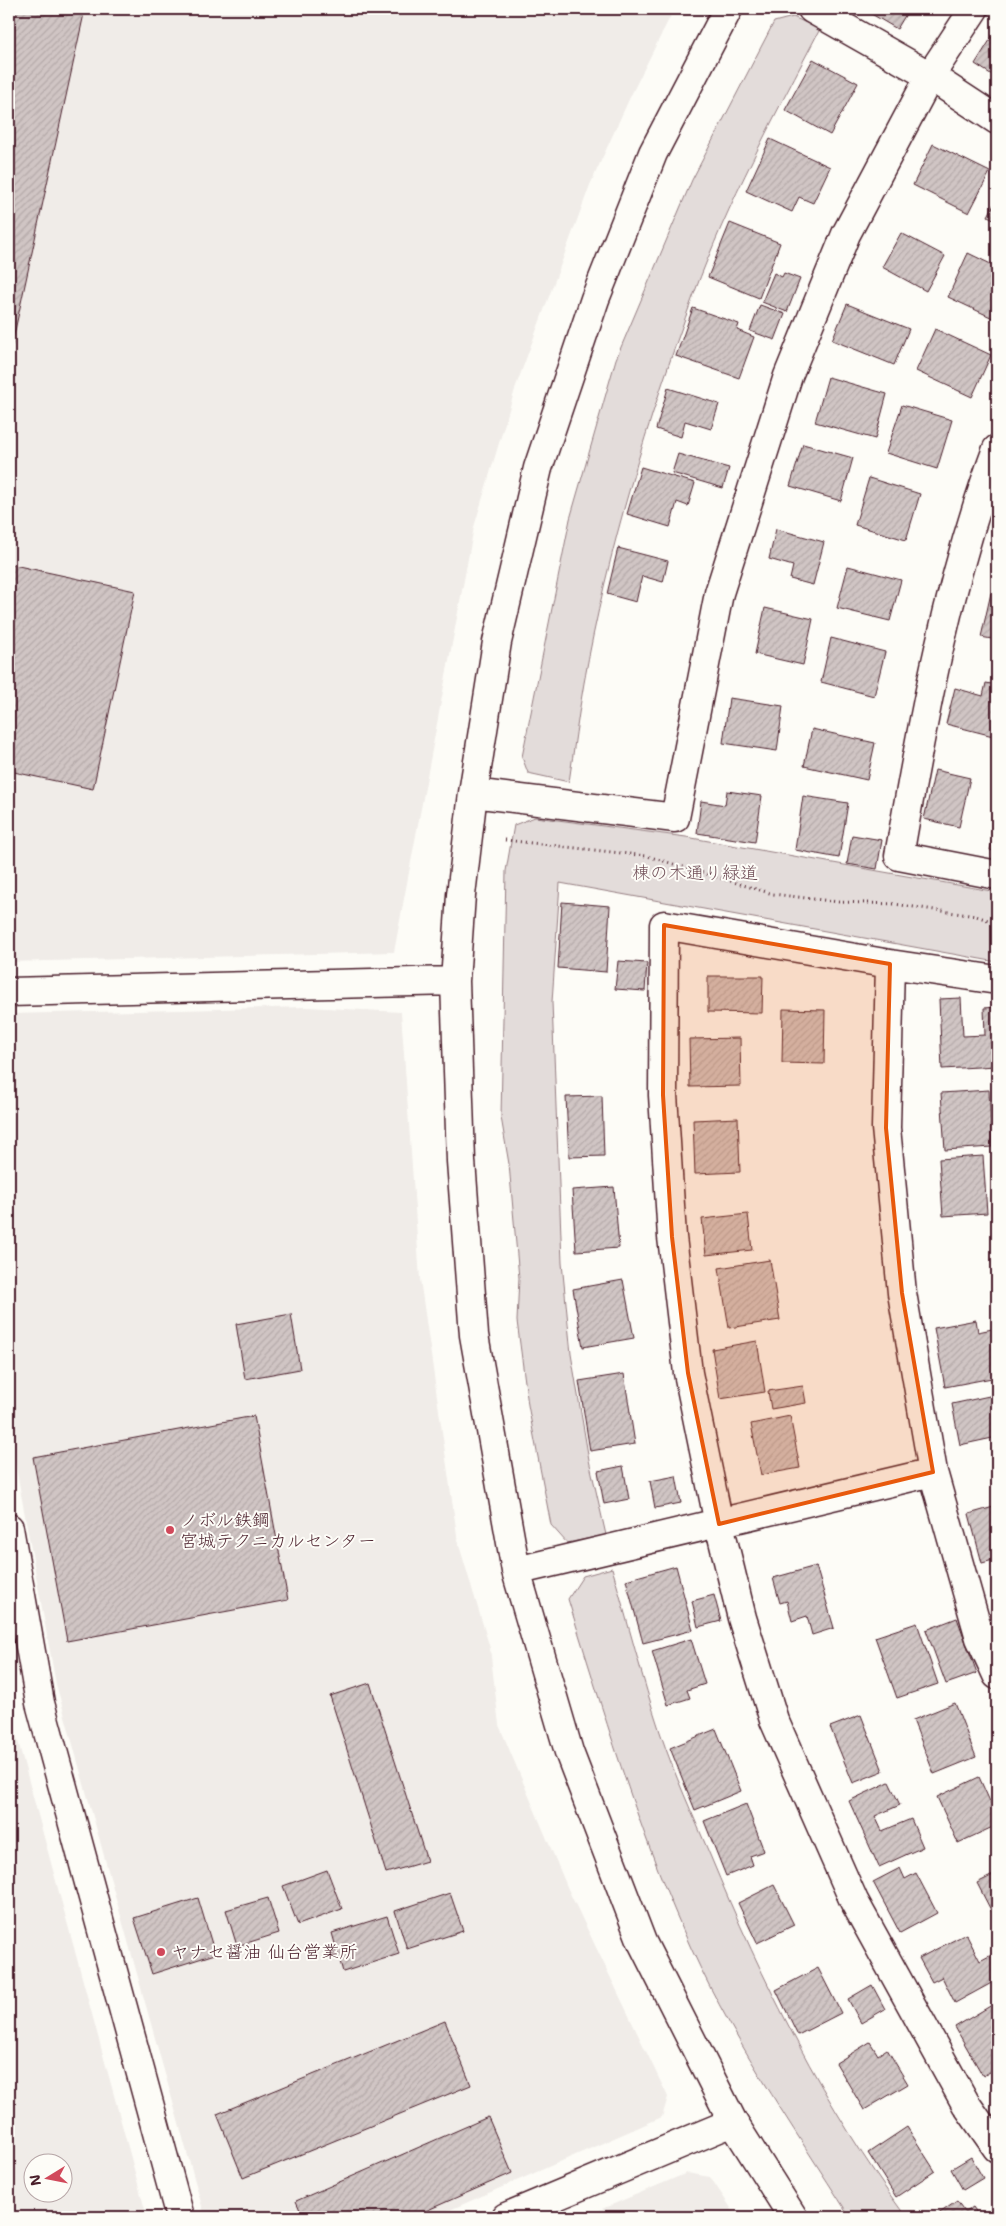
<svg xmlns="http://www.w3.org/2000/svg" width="1006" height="2226" font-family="'Shantell Sans','Klee One',sans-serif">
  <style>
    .built { fill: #f0ece8; fill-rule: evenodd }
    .green { fill: #e3dcda; stroke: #967e82 }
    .building { fill: url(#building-hatch); stroke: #4a1f2b }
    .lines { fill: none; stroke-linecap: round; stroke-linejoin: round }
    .minor-casing { stroke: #4a1f2b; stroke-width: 31 }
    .path { stroke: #4a1f2b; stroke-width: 3; stroke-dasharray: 1 4; stroke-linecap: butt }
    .minor { stroke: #fdfcf7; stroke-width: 28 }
    .marked { fill: #e8590c; fill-opacity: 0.2; stroke: #e8590c; stroke-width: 4; stroke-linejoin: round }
    .poi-dot { fill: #d1495b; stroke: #fdfcf7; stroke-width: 2 }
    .labels { text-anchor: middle; stroke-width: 4; stroke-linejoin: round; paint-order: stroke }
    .park-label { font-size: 18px; fill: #704e57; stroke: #fdfcf7 }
    .poi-label { font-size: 18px; fill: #4a1f2b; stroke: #fdfcf7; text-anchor: start }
  </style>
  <defs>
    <pattern id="building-hatch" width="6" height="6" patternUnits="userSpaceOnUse" patternTransform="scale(1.25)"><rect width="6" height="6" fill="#d0c5c4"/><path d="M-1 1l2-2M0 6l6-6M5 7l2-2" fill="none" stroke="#b4a9a9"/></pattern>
  </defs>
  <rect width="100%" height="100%" fill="#fdfcf7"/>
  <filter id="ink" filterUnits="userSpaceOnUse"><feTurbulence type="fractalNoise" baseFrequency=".02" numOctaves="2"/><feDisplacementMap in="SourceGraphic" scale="10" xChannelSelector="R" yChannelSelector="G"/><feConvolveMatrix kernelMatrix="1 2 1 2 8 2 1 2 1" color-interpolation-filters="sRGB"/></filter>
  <g filter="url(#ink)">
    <path class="built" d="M9,9H674L631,95L590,185L516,386L474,527L394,952L9,962Z
      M307,1007L401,1012L420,1279L458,1542L490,1648L499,1725L568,1889L668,2097L662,2117L434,2217H205L56,1684L9,1429V1014Z
      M9,1708L147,2217H9ZM32,2164H62V2194H32Z
      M687,2173L710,2177L737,2217H583Z"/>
    <path class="green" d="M793,17L820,29C775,115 728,202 694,294C648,418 607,553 584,683C578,716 574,749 569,782L528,773L522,757L570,519L616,359L692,180L774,22Z
      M535,817L686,837L997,892V962L560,883L552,1002L562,1263L571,1354L589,1460L606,1535L567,1543L551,1525L528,1405L517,1321L519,1278L509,1164L501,1117L506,871L514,825Z
      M612,1568C628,1623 642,1678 660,1732C674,1774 693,1815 710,1855C762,1981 825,2107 906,2217H850C791,2124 727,2032 683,1930C636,1823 603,1711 568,1599L583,1576Z"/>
    <path class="building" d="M9,9H85L9,358Z
      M863,9H909L897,29Z
      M997,29V78L975,64Z
      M813,59L858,83L830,135L785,110Z
      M770,139L830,167L813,203L799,197L792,212L746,191Z
      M933,144L990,172L969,213L913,185Z
      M997,199V221L988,216Z
      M730,223L780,243L759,298L708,277Z
      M901,233L945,256L926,291L882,267Z
      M968,253L997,267V320L948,297Z
      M774,273L782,277L784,273L800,279L787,312L762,302Z
      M847,304L909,329L894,365L832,340Z
      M760,305L785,314L775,340L750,331Z
      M693,308L739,324L737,330L754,337L739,378L676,356Z
      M935,329L991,355L972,397L916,371Z
      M828,377L887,394L875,439L815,422Z
      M668,388L719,404L711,429L685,421L681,437L656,429Z
      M902,405L952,420L937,469L886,453Z
      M803,444L853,458L841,501L790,486Z
      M678,454L729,468L723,488L672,473Z
      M641,467L695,483L688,506L677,502L670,527L627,514Z
      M869,478L920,494L906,540L855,525Z
      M776,529L824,542L813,585L790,579L793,566L769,559Z
      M618,548L668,561L663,582L642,576L636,602L607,594Z
      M9,564L135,591L93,789L9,771Z
      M848,566L901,580L890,621L837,608Z
      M991,593L997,594V640L981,637Z
      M765,608L813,619L803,665L755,654Z
      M831,638L885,652L874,696L821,682Z
      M986,683L997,685V737L946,724L955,688L983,696Z
      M729,698L783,706L777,751L723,743Z
      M812,729L875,743L867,780L804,766Z
      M935,770L970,778L959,827L924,819Z
      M727,791L762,796L755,842L697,833L701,801L725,805Z
      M803,796L848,803L839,858L795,850Z
      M996,825L997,826V852L990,850Z
      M852,835L882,840L877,869L847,864Z
      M562,902L610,906L606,972L558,968Z
      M618,961L647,963L645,991L615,989Z
      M708,976H763L762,1013L708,1012Z
      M961,998L963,1036L985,1035L984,1008L997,1007V1066L942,1069L939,999Z
      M783,1009L825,1010L824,1064L782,1063Z
      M740,1038L741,1086L690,1087L689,1039Z
      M989,1090L992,1147L945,1150L941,1093Z
      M602,1096L604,1156L569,1157L566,1097Z
      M738,1118L740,1172L695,1174L693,1120Z
      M983,1156L987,1213L943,1216L939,1159Z
      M614,1187L619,1248L576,1251L572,1190Z
      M748,1214L752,1250L706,1255L702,1219Z
      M770,1260L780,1320L729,1328L719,1268Z
      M623,1280L634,1338L583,1347L573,1289Z
      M291,1314L300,1369L245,1379L236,1324Z
      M976,1320L978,1332L997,1328V1377L945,1387L934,1328Z
      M757,1341L765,1392L720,1399L712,1349Z
      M624,1374L635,1444L590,1451L579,1381Z
      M803,1386L806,1403L771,1409L768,1391Z
      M994,1395L997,1413V1437L960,1445L952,1404Z
      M254,1416L288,1600L67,1641L33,1457Z
      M790,1416L800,1468L761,1475L751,1424Z
      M623,1466L629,1499L604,1504L598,1471Z
      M676,1476L681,1503L655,1508L650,1481Z
      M997,1506V1559L982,1563L969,1514Z
      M676,1566L693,1630L643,1643L626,1580Z
      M816,1566L834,1628L812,1635L807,1616L792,1621L787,1601L780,1603L773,1578Z
      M714,1595L721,1621L698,1627L692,1601Z
      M957,1618L977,1673L946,1684L926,1630Z
      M917,1623L938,1684L897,1698L875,1637Z
      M691,1639L705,1684L687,1690L690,1698L668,1705L652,1651Z
      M370,1683L427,1861L386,1873L330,1696Z
      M955,1703L976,1757L934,1774L913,1720Z
      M861,1715L883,1771L853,1783L830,1727Z
      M716,1729L741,1791L695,1810L670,1748Z
      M979,1777L997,1817V1825L958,1843L937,1797Z
      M889,1782L900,1805L875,1816L882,1831L911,1819L923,1847L879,1867L849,1801Z
      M746,1804L764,1851L750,1856L753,1865L726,1876L704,1821Z
      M900,1868L905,1879L916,1873L937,1913L900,1933L873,1882Z
      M327,1870L342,1909L298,1925L283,1886Z
      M997,1873V1916L995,1918L977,1883Z
      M774,1885L794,1925L757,1943L738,1903Z
      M450,1893L463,1931L407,1949L395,1911Z
      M198,1898L215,1954L152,1974L134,1918Z
      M268,1898L279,1933L237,1946L226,1910Z
      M387,1916L399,1954L343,1972L332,1933Z
      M966,1934L980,1961L993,1954L997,1964V1980L955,2003L942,1977L932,1982L919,1958Z
      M818,1968L841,2013L798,2035L776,1990Z
      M872,1985L885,2009L861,2023L848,1999Z
      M997,2002V2068L983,2076L955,2027Z
      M445,2021L471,2085L243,2178L217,2114Z
      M870,2042L878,2055L887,2049L908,2084L864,2110L836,2063Z
      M488,2117L512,2173L412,2217H303L296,2201Z
      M907,2127L935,2171L896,2197L868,2153Z
      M971,2157L983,2178L963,2190L951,2169Z
      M957,2201L965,2212L973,2207L980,2217H934Z"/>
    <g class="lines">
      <defs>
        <path id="minor" d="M728,9L653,153L595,299L538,468L497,642L473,793L461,895L455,981L461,1161L474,1335L516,1571L569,1752L642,1942L733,2122L793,2217
          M812,9L930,76L997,120
          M997,449C948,580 923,718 899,856L997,875
          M473,793L675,818L719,593L788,376L846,234L930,76L974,9
          M890,964L886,1128L902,1293L933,1472L980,1638L997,1675
          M997,980L890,964L664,925L663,1095L672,1237L688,1373L719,1524L742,1618L774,1720L854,1901L966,2104L997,2148
          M9,992L455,981
          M9,1528L40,1703L180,2217
          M516,1571L933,1472
          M506,2217L733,2122"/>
      </defs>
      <use href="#minor" class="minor-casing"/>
      <path class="path" d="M505,840L647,856L773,894L839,902L894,904L976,916L997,923"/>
      <use href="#minor" class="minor"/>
    </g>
  </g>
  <path class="marked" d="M664,925L890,964L886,1128L902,1293L933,1472L719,1524L688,1373L672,1237L663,1095Z"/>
  <g class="poi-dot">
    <circle cx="170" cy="1530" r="5"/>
    <circle cx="161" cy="1952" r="5"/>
  </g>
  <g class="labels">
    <g class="park-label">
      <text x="695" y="879">棟の木通り緑道</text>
    </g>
    <g class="poi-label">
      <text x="180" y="1526">ノボル鉄鋼<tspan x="180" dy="21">宮城テクニカルセンター</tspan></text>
      <text x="171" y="1958">ヤナセ醤油 仙台営業所</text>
    </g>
  </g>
  <rect width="1006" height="2226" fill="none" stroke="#fdfcf7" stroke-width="30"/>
  <rect x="15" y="15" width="976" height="2196" fill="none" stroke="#4a1f2b" stroke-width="2" filter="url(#ink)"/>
  <g transform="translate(48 2178) rotate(260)"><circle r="24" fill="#fdfcf7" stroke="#b5a4a5"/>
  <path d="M0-4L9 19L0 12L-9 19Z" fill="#d1495b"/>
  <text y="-8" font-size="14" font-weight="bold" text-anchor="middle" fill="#4a1f2b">N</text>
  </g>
</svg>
